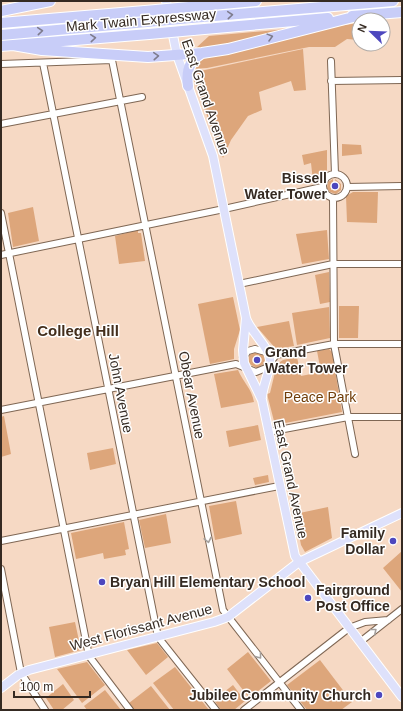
<svg xmlns="http://www.w3.org/2000/svg" width="403" height="711" font-family="Helvetica,sans-serif">
  <style>
    .green { fill: #dda67b }
    .lines { fill: none; stroke-linecap: round; stroke-linejoin: round }
    .minor-casing { stroke: #7f6754; stroke-width: 8 }
    .major-casing { stroke: #fff; stroke-width: 10 }
    .highway-casing { stroke: #fff; stroke-width: 12 }
    .minor { stroke: #fff; stroke-width: 6 }
    .major { stroke: #dee1fb; stroke-width: 8 }
    .highway { stroke: #c8cdf8; stroke-width: 10 }
    .highway-bridge-casing { stroke: #fff; stroke-width: 12; stroke-linecap: butt }
    .highway-bridge { stroke: #c8cdf8; stroke-width: 10 }
    .oneway { stroke: #7e7c8d }
    .oneway2 { stroke: #a49f9c }
    .poi-dot { fill: #4d47be; stroke: #fff; stroke-width: 1.5 }
    .labels { text-anchor: middle; stroke-width: 3; stroke-linejoin: round; paint-order: stroke }
    .street-label { font-size: 14px; fill: #352a22; stroke: #fff }
    .poi-label { font-size: 14px; font-weight: bold; fill: #352a22; stroke: #fff; text-anchor: end }
    .park-label { font-size: 14px; fill: #703d08; stroke: #fff }
    .neighbourhood-label { font-size: 15px; font-weight: bold; fill: #432e1c; stroke: #fff }
  </style>
  <rect width="100%" height="100%" fill="#f6d9c4"/>
  <path class="green" d="M359,23V40L347,39L335,47H309L207,68L191,69L204,56L324,28Z
    M300,28L226,47L187,49L186,46L196,48L209,36Z
    M303,49L306,90L294,91L291,81L259,92L262,110L248,116L231,140L223,158L191,73Z
    M342,144L361,145L362,154L342,156Z
    M327,150V171L316,183V180L313,181L311,163L304,165L302,155Z
    M333,179V182L331,183V190L337,189L335,179L341,184V190L336,194L330,192L327,189L328,182Z
    M353,192H378L377,223L347,222L346,196Z
    M33,207L39,241L13,247L8,213Z
    M138,230V233H141L145,261L119,264L115,236Z
    M327,230L329,259L302,264L296,234Z
    M329,272L330,302L320,304L315,275Z
    M233,297L240,330L234,349V359L210,364L198,304Z
    M339,306H359L358,338H339Z
    M329,307L330,338L297,345L292,313Z
    M289,321L294,346L276,349L257,327Z
    M329,349L332,352L342,412L275,425L267,394L270,393L277,364L283,360L297,357L301,376L321,372L317,351Z
    M255,351L263,354L265,359L264,364L257,368L249,364C247,358 249,353 255,351Z
    M238,370C243,382 252,389 254,402L221,408L214,374Z
    M4,416L11,454L1,457V417Z
    M258,425L261,440L229,447L226,431Z
    M113,448L116,464L90,470L87,453Z
    M268,475L269,482L255,485L253,478Z
    M236,501L242,534L215,540L209,506Z
    M328,507L332,538L305,552L301,545L295,514Z
    M166,514L171,543L145,548L139,520Z
    M124,522L129,549L125,550L126,555L104,559L103,553L76,559L71,533Z
    M402,551V592L383,568Z
    M75,622L81,650L55,657L49,627Z
    M157,643L168,657L146,675L127,650Z
    M248,652L271,681L249,698L227,669Z
    M320,660L352,702L341,710H307L287,685Z
    M87,662L105,685L82,703L57,669Z
    M175,667L209,710H174L153,683Z
    M63,684L74,700L62,710H54L46,698Z
    M233,685L245,701L234,710H221L214,700Z
    M151,686L170,710H134L129,703Z
    M105,690L121,710H87L84,706Z"/>
  <g class="lines">
    <defs>
      <path id="minor" d="M331,61L335,174
        M43,63L158,637L216,710
        M1,64L112,60L223,610L301,710
        M331,81L402,80
        M1,124L142,97
        M323 186a12 12 0 1 1 24 0a12 12 0 1 1-24 0Z
        M347,187L402,186
        M333,198L334,344L355,454
        M1,213L89,656L130,710
        M1,255L224,209L322,187
        M239,284L333,264H402
        M243,357L248,351L255,349L276,355L334,344H402
        M1,410L236,364L256,372L266,368L276,355
        M268,432L348,417H402
        M1,541L279,486
        M1,569L21,673L45,710
        M360,642L402,609
        M244,710L349,628L365,622L388,620"/>
      <path id="major" d="M166,1L177,55L213,156L246,318C251,333 271,348 270,362C269,374 263,385 262,397
        M246,318L243,350L244,363L262,400L295,556L402,697
        M1,688L18,675L29,670L214,622L228,617L299,562L402,513"/>
      <path id="highway" d="M189,7L256,1
        M1,11L50,1
        M352,16L402,12
        M191,18L393,1
        M1,23L145,11
        M193,30L328,18
        M1,35L147,22
        M13,45L42,50L148,57L202,53L228,49L357,16
        M1,46L149,34
        M188,86C186,72 189,60 202,53"/>
    </defs>
    <use href="#minor" class="minor-casing"/>
    <use href="#major" class="major-casing"/>
    <use href="#highway" class="highway-casing"/>
    <use href="#minor" class="minor"/>
    <use href="#major" class="major"/>
    <use href="#highway" class="highway"/>
    <defs>
      <path id="highway-bridge" d="M145,11L189,7
        M147,22L191,18
        M149,34L193,30"/>
    </defs>
    <use href="#highway-bridge" class="highway-bridge-casing"/>
    <use href="#highway-bridge" class="highway-bridge"/>
  </g>
  <defs><path id="oneway-chevron" d="M-2-3.5L2.5 0L-2 3.5" fill="none" stroke-width="1.6" stroke-linecap="round" stroke-linejoin="round"/></defs>
  <g class="oneway">
    <use href="#oneway-chevron" transform="translate(230 15) rotate(-5)"/>
    <use href="#oneway-chevron" transform="translate(40 31) rotate(-5)"/>
    <use href="#oneway-chevron" transform="translate(270 37) rotate(-15)"/>
    <use href="#oneway-chevron" transform="translate(93 38) rotate(-5)"/>
    <use href="#oneway-chevron" transform="translate(156 56) rotate(-4)"/>
  </g>
  <g class="oneway2">
    <use href="#oneway-chevron" transform="translate(208 540) rotate(78)"/>
    <use href="#oneway-chevron" transform="translate(374 631) rotate(-39)"/>
    <use href="#oneway-chevron" transform="translate(259 656) rotate(52)"/>
  </g>
  <g class="poi-dot">
    <circle cx="335" cy="186" r="4"/>
    <circle cx="257" cy="360" r="4"/>
    <circle cx="393" cy="541" r="4"/>
    <circle cx="102" cy="582" r="4"/>
    <circle cx="308" cy="598" r="4"/>
    <circle cx="379" cy="695" r="4"/>
  </g>
  <g class="labels">
    <g class="street-label">
      <text transform="translate(141 20) rotate(-5)" y="5">Mark Twain Expressway</text>
      <text transform="translate(206 97) rotate(71)" y="5">East Grand Avenue</text>
      <text transform="translate(121 393) rotate(79)" y="5">John Avenue</text>
      <text transform="translate(192 395) rotate(79)" y="5">Obear Avenue</text>
      <text transform="translate(291 479) rotate(78)" y="5">East Grand Avenue</text>
      <text transform="translate(141 627) rotate(-15)" y="5">West Florissant Avenue</text>
    </g>
    <g class="poi-label">
      <text x="327" y="183">Bissell<tspan x="327" dy="16">Water Tower</tspan></text>
      <text x="265" y="357" text-anchor="start">Grand<tspan x="265" dy="16">Water Tower</tspan></text>
      <text x="385" y="538">Family<tspan x="385" dy="16">Dollar</tspan></text>
      <text x="110" y="587" text-anchor="start">Bryan Hill Elementary School</text>
      <text x="316" y="595" text-anchor="start">Fairground<tspan x="316" dy="16">Post Office</tspan></text>
      <text x="371" y="700">Jubilee Community Church</text>
    </g>
    <g class="park-label">
      <text x="320" y="402">Peace Park</text>
    </g>
    <g class="neighbourhood-label">
      <text x="78" y="336">College Hill</text>
    </g>
  </g>
  <rect width="403" height="711" fill="none" stroke="#352a22" stroke-width="4"/>
  <g transform="translate(371 32) rotate(293)"><circle r="19" fill="#ffffff" stroke="#aeaaa7"/>
  <path d="M0-3L7 15L0 10L-7 15Z" fill="#4d47be"/>
  <text y="-6" font-size="11" font-weight="bold" text-anchor="middle" fill="#352a22">N</text>
  </g>
  <path d="M14 691v6h76v-6" fill="none" stroke="#352a22" stroke-width="2"/>
  <text x="20" y="691" font-size="12" fill="#352a22" stroke="#ffffff" stroke-width="3" paint-order="stroke">100 m</text>
</svg>
